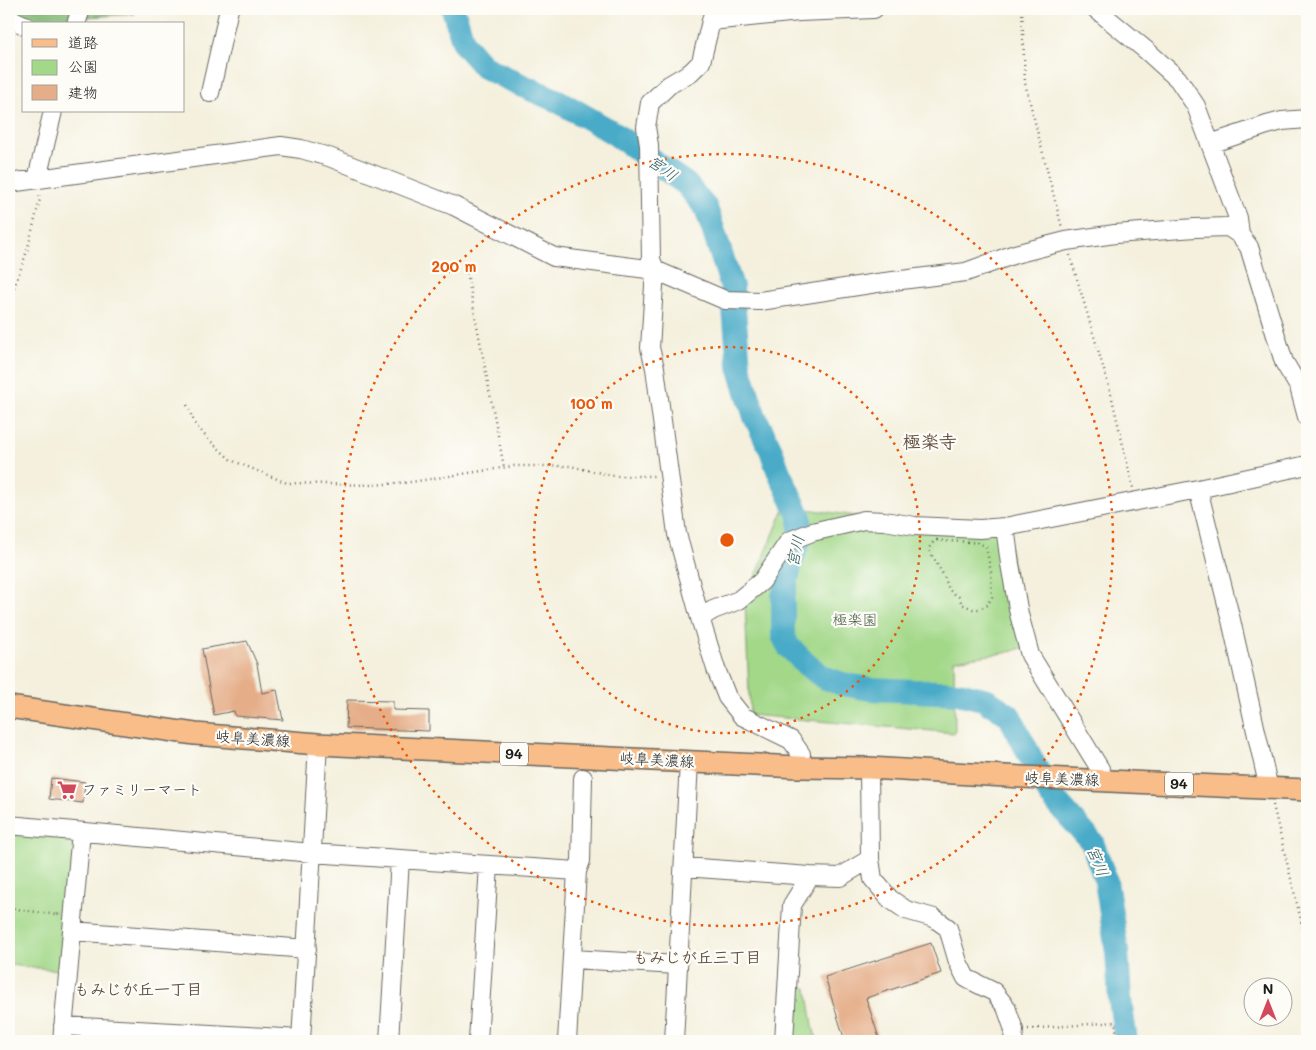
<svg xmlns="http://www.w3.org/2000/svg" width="1316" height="1050" font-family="Mali,'Klee One',sans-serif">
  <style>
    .green { fill: #a3d889; stroke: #607a52 }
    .forest { fill: #82b875; stroke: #4f6a48 }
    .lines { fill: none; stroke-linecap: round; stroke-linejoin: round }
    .river { stroke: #48abc8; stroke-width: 24 }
    .building { fill: #e5ae89 }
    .minor-casing { stroke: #686660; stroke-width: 20 }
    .major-casing { stroke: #686660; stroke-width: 24 }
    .path { stroke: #686660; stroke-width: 2.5; stroke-dasharray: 1 4; stroke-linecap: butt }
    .minor { stroke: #fff; stroke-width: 18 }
    .major { stroke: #f8bd89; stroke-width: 21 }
    .ring { fill: none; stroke: #e8590c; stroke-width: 2.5; stroke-dasharray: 2.5 5 }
    .labels { text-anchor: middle; stroke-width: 4.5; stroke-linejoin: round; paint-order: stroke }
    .shield { fill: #fdfcf7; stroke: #605f5e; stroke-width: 1 }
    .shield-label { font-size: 14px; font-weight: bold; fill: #1c1c1c }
    .park-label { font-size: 15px; fill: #4b5e42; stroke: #fdfcf7 }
    .street-label { font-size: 15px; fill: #1c1c1c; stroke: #fdfcf7 }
    .poi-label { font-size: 15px; fill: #1c1c1c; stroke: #fdfcf7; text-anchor: start }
    .water-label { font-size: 16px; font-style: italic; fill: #305c69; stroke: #fdfcf7 }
    .neighbourhood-label { font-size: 16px; font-weight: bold; fill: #624f42; stroke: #fdfcf7 }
    .quarter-label { font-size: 18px; font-weight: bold; fill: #624f42; stroke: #fdfcf7 }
    .centre { fill: #e8590c; stroke: #fdfcf7; stroke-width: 2.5 }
    .ring-label { font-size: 15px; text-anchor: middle; font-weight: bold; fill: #e8590c; stroke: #fdfcf7; stroke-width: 4.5; stroke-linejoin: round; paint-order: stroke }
  </style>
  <rect width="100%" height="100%" fill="#fdfcf7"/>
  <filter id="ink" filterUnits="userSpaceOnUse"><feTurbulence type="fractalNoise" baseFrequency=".02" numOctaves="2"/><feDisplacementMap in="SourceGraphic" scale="10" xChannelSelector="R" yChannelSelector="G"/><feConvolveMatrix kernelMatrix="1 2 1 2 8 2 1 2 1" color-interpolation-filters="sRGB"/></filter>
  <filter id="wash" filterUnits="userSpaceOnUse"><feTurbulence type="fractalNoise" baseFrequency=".0096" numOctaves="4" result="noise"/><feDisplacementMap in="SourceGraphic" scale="20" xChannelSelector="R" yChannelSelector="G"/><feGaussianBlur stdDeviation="1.12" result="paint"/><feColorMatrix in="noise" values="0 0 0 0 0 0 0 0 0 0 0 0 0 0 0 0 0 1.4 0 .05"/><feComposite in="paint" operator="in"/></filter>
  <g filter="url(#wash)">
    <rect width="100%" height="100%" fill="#f4f0dd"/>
    <path class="green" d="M785,506L936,527H1005L1029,646L1005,653L954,660L955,733L750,715L745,603Z
      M9,825L81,832L68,971L9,965Z
      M793,987L807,988L814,1031L818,1041H790Z"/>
    <path class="forest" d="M9,9H128L135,14L9,22Z"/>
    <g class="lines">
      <path class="river" d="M453,9L464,44L484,67L523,86L558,101L612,132L686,184L706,208L732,287L739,366L755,417L771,450L778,470L800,517V537L790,567L783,597V635L788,646L807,665L823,677L842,684L870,689L958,693L987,700L988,703L994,705L1009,715L1050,795L1092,842L1106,881L1117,952L1120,1000L1126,1041"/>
    </g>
    <g id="blocks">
      <path class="building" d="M247,641L257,664L262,693L277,690L283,720L235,716L234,711L214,715L202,649Z
        M347,700L393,701V710L429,711V731L346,728Z
        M51,778L85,782L83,803L49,799Z
        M931,943L941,973L866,998L880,1041H845L825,977Z"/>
    </g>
  </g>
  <g filter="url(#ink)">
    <use href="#blocks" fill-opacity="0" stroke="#686660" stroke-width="1"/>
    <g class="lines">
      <defs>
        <path id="minor" d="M714,9L701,62L691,72L669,85L650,103L646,127L649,145L651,259L655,270L650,348L655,368L677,534L700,618L716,669L727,697L742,716L791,740L801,754L799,767
          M1096,9L1147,51L1178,79L1196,106L1238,218L1240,235
          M9,18L24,25
          M711,21L799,12L874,9
          M76,24L81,9
          M210,93L229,9
          M1210,144L1267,125L1282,121L1307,119
          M37,179L53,111
          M9,183L281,146L301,149L329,157L454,206L554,257L655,270L725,300L760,301L877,283L966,272L1015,254L1066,241L1115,234L1195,228L1228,227L1240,235L1249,247L1284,362L1299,387L1307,417
          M1198,489L1231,620L1269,789
          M1005,527L1010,564L1019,614L1030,655L1100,769L1105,781
          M700,618L713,610L739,600L762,581L789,541L812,532L864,520L884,521L915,526L936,527L980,529L1005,527L1198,489L1307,465
          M869,768L870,859L873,879L890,899L906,910L934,918L948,928L958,962L966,978L994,992L1006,1007L1014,1030L1013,1041
          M9,825L312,853L577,871
          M684,867L810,876L840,877L870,859
          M72,931L307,949
          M572,959L678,965
          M63,1026L301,1039
          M62,1041L81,832
          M301,1041L318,744
          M389,1041L400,859
          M478,1041L489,865
          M567,1041L577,871L581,861L583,778
          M674,1041L689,762
          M784,1041L792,905L810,876"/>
        <path id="major" d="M9,707L195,734L318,744L799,767L869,768L1022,777L1307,790"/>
      </defs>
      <use href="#minor" class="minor-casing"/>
      <use href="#major" class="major-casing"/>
      <path class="path" d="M1022,9L1025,83L1062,228
        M1070,255L1111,394L1133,488
        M467,273L504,467
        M9,302L27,251L40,199L39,193
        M187,405L195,424L207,438L231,460L287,483L372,485L411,482L514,466H570L614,476H654
        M937,540C951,543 976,539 986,547L991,572L992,597L990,600L988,605L979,609H973L962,604L959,597L949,590L944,576L930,552L929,548L934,541Z
        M1273,805L1307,945
        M9,908L58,915V913
        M1028,1029L1115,1022L1118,1041"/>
      <use href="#minor" class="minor"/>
      <use href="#major" class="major"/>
    </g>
  </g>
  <g class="ring">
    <circle cx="727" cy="540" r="193"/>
    <circle cx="727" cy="540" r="386"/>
  </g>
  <defs>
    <symbol id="supermarket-bare" viewBox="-9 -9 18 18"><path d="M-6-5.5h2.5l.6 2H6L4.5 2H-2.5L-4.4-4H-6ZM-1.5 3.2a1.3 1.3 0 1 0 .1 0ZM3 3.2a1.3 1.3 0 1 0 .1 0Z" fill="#d1495b" stroke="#fdfcf7" stroke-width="2.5" paint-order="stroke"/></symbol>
  </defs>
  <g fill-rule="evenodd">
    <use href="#supermarket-bare" x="53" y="776" width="28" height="28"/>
  </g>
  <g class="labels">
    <g class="shield">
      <rect x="500" y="742.5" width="28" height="23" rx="4"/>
      <rect x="1165" y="772.5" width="28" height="23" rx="4"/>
    </g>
    <g class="shield-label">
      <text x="514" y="759">94</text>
      <text x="1179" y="789">94</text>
    </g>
    <g class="park-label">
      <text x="855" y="625">極楽園</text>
    </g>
    <g class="street-label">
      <text transform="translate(253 739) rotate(4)" y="5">岐阜美濃線</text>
      <text transform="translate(657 760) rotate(3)" y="5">岐阜美濃線</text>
      <text transform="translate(1062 779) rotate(2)" y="5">岐阜美濃線</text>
    </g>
    <g class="poi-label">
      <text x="82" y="795">ファミリーマート</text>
    </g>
    <g class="water-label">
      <text transform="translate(663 168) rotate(35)" y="6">宮川</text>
      <text transform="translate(795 551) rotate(-77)" y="6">宮川</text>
      <text transform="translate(1098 861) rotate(68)" y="6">宮川</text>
    </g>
    <g class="neighbourhood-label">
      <text x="697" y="963">もみじが丘三丁目</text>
      <text x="138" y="995">もみじが丘一丁目</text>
    </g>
    <g class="quarter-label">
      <text x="930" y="448">極楽寺</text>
    </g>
  </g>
  <circle cx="727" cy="540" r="8" class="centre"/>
  <g class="ring-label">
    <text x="454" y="272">200 m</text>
    <text x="591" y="409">100 m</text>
  </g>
  <rect width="1316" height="1050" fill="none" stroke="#fdfcf7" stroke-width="30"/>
  <rect x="22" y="22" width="162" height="90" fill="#fdfcf7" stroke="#a3a29f"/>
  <rect x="32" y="39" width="25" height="8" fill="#f8bd89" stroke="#a3a29f"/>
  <text x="68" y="48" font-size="15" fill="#1c1c1c">道路</text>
  <rect x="32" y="60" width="25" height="15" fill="#a3d889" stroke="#a3a29f"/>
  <text x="68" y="72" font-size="15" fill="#1c1c1c">公園</text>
  <rect x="32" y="85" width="25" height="15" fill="#e5ae89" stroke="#a3a29f"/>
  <text x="68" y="98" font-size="15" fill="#1c1c1c">建物</text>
  <g transform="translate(1268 1002)"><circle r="24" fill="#fdfcf7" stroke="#a3a29f"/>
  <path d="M0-4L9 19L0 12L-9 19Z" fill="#d1495b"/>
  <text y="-8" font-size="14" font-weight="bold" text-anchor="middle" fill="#1c1c1c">N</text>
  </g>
</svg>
